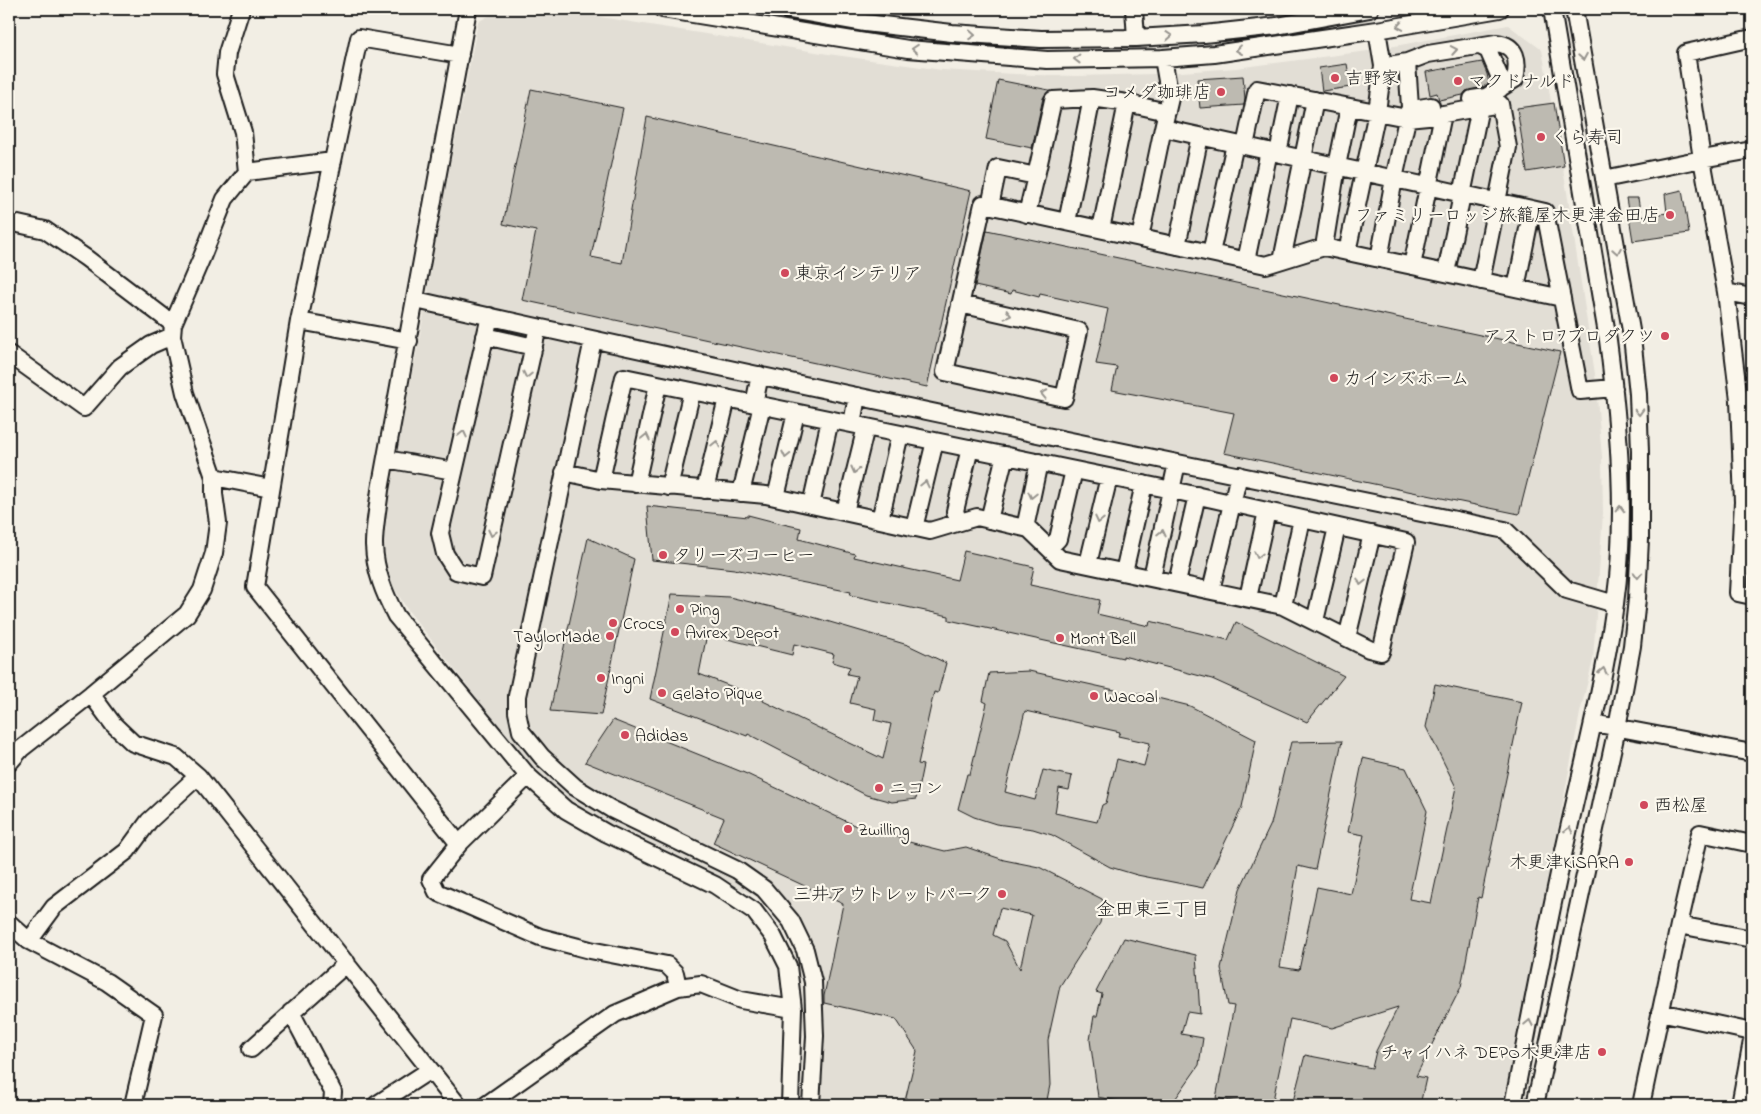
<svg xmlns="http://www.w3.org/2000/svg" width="1761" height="1114" font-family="'Indie Flower','Klee One',sans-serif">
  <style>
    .built { fill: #e2ded5 }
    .building { fill: #bdbab1; stroke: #1c1c1c; fill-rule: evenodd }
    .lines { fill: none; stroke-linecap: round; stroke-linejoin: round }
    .minor-casing { stroke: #1c1c1c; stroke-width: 20 }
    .minor { stroke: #fbf7ec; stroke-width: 16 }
    .oneway { stroke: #97948e }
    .poi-dot { fill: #d1495b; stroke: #fbf7ec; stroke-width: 2 }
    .labels { text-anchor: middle; stroke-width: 4.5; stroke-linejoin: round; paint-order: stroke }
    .poi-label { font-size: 18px; fill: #1c1c1c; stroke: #fbf7ec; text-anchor: start }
    .neighbourhood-label { font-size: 19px; fill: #1c1c1c; stroke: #fbf7ec }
  </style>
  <rect width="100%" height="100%" fill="#f2eee4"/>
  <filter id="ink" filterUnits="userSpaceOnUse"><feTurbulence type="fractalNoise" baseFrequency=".02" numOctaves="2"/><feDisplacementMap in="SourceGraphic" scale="10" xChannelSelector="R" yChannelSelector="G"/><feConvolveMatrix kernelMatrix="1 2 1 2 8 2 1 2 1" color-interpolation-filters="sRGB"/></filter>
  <g filter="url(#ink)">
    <path class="built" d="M500,9H551L828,54L942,70L1035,75L1077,76L1155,74L1236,68L1368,51L1508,25L1542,50L1567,192L1595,374L1602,457L1603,513L1593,660L1580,713L1505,1105H803L805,1013L801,967L785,931L759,898L666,851L575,809L541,777L518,750L407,609L390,581L384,545L389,490L428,294V288L438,227L478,22Z"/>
    <path class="building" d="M1482,62L1487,74L1489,83L1483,87L1466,91L1463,95L1439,100L1437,93L1430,95L1426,72Z
      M1347,64L1351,87L1322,91L1319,68Z
      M1243,76L1245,99L1244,105L1200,108L1197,79Z
      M998,80L1049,90L1043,98L1032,148L986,139Z
      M531,89L623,108L591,257L622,263L647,117L971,191L927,387L522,300L536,231L503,224Z
      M1554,103L1564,166L1527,172L1517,108Z
      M1682,190L1689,233L1633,241L1626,198H1638L1641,217L1667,213L1665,194Z
      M987,230L1560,352L1519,514L1224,453L1234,413L1112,390L1117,367L1096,364L1108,309L1040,294L1039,297L1012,290L1011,294L975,286Z
      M647,506L748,517V515L783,524L801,528L799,539L855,554L854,557L957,580L964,551L1034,567L1030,585L1100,600L1097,614L1149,626L1150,621L1228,640L1236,622L1344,676L1307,722L1212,679L1123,656V658L949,620V616L850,595L851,592L734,569L652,560Z
      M588,538L634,559L601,715L550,711Z
      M672,594L729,597L806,615L908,645L946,663L938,693L934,692L918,764L923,765L916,799L892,802L866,795L748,734L747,736L650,699ZM707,634L792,655L794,644L834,654L832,662L850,667L847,674L857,676L850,703L876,709L874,720L891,724L883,759L763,701L764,699L699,674Z
      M1029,671L1133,694V692L1190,706L1256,740L1242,807L1203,888L1137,875L1110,867L1052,835L1033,829L996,824L974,817L958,809L967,774H970L987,703L983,701L989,673ZM1025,711L1120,732L1118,736L1150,743L1144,766L1117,759L1106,803L1102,805L1097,822L1055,813L1059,788L1069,790L1072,776L1043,770L1035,800L1005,792Z
      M1435,684L1522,702L1481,898L1478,897L1461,987L1416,1076L1426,1078L1420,1105H1292L1305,1055L1372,1068L1376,1051L1398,1007L1332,1028L1290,1019L1272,1105H1251L1216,1098L1234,1006L1228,1005L1221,968L1240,889L1271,824L1291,742L1342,741L1315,870L1298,866L1280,967L1299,970L1317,887L1351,894L1364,835L1348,832L1363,758L1406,768L1427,811L1409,899L1431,903L1456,787L1426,727Z
      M613,720L747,774L854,825L902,838L909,842L945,851L966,847L1004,860L1039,867L1102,899L1104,904L1100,923L1060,986L1048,1040L1050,1085L1046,1105H904L917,1051L896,1019L824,1003V996L843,904L713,843L724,818L585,762ZM1000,908L1032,915L1020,969L1005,941L993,935Z
      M1124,938L1196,955L1200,1014L1187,1012L1181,1034L1203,1038L1199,1065L1171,1105H1138L1098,1097L1090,1040L1094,1016H1097L1102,994L1096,992Z"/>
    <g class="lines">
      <defs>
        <path id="minor" d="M468,9L380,490C378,507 374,527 374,545C375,571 384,593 396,616L528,776L566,810L606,833L715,885L754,911L773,936L788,966L793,1009L790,1105
          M662,9L908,49L1047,60L1163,58L1214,54L1377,30L1500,9
          M785,9L865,23L952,33L1041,39L1136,38L1204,34L1277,26L1370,9
          M1134,9L1136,38
          M1752,38L1686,53L1702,159L1726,292L1739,400L1743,502L1738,593L1752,596
          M1480,46L1488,50L1501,80L1500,89
          M1163,58L1170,98L1163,128L1545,212L1580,391L1614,388
          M1407,62L1410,107L1419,108L1431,106
          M1383,66L1407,62L1428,54L1496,43C1517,45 1519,61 1515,79L1486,97L1472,99
          M1245,146L1257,89L1407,118L1438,115L1500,104L1508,147L1481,281
          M1278,153L1290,95
          M247,172L333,161
          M1604,179L1702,159L1752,150
          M990,206L998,168L1036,176L1053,100L1092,98L1127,103L1167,112
          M1027,214L1036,176
          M9,222L45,230L86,258L173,324
          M1067,222L1092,98
          M1101,229L1127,103
          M1140,238L1163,128
          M1177,246L1200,136
          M1324,247L1337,166L1349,107
          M1347,252L1377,112L1383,66L1377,30
          M1211,253L1235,144
          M1379,259L1394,179L1409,110
          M1282,260L1315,100
          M1246,261L1269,151
          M1412,266L1443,114
          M1446,273L1480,107
          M1516,288L1532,209
          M1726,292L1752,297
          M416,300C778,382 1142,456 1505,530L1567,590L1615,604
          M960,304L1079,331L1064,398L945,372L983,204L1266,265L1324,247L1562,298
          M490,316L440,533L445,554L456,571L482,577L538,327
          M299,321L409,341
          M485,336L534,347
          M593,340L517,696V712L521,731L542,757L575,787L611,809L737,870L764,889L791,921L805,950L813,982L815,1036L811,1105
          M9,354L84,408L120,367L151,345L172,336
          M624,377L1172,490L1406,542L1381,652L1369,649L1283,606L1060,559L1029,529L977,517L930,531L766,495L601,480Z
          M754,404L760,375
          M852,424L857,396
          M386,459L454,471
          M564,472L601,480
          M214,477L271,488
          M636,484L658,384
          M669,487L692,391
          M705,490L727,398
          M741,493L762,405
          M776,497L796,413
          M811,505L830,420
          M845,512L866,427
          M880,520L900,434
          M989,520L1005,455
          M959,522L955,511L970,448
          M914,528L935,441
          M1025,528L1039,462
          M1049,548L1058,539L1074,470
          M1088,564L1109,477
          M1124,572L1144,484
          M1152,577L1177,463
          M1177,583L1197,495
          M1211,590L1239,475
          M1248,598L1267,511
          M1283,606L1302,519
          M1315,621L1337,527
          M1347,638L1372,534
          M91,694L113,724L133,743L176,757L198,776L458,1105
          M1593,723L1752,753
          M9,763L21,749L91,694L187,614L202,590L214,553L218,523L214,494V477L185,393L172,336L173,324L202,257L225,199L247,172L243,132L225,74L227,53L241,9
          M528,776L459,844L431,879L437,892L540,937L590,950L667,965L675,973L678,987
          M459,844L255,587L299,321L359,38L460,55
          M9,923L29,941L107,982L154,1015L133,1105
          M1679,925L1752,939
          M29,941L54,907L127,851L149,821L198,776
          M291,1012L333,1092L332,1105
          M1660,1012L1752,1032
          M251,1049L347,963
          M376,1105L430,1070
          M486,1105L615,1014L678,987L701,984L741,1000L793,1009
          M1513,1105C1529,1024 1544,942 1562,860C1580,775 1603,691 1615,604C1627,518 1619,426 1608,340L1552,9
          M1535,1105L1617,728L1632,646L1637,599L1640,539V452L1638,394L1632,336L1574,9
          M1641,1105L1679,925L1700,833L1752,844
          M1740,1105L1752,1041"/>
      </defs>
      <use href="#minor" class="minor-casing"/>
      <use href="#minor" class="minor"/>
    </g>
    <defs><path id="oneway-chevron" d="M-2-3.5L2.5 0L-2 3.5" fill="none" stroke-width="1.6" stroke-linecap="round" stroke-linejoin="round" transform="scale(1.25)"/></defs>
    <g class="oneway">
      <use href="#oneway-chevron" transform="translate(1400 26) rotate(170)"/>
      <use href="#oneway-chevron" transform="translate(972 35) rotate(4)"/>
      <use href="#oneway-chevron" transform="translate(1169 36) rotate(-4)"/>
      <use href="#oneway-chevron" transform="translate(915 49) rotate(-175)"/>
      <use href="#oneway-chevron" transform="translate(1239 50) rotate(173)"/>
      <use href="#oneway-chevron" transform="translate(1454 50) rotate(-10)"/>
      <use href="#oneway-chevron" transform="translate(1583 57) rotate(80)"/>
      <use href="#oneway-chevron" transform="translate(1077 59) rotate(179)"/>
      <use href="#oneway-chevron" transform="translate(1617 251) rotate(80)"/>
      <use href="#oneway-chevron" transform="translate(1008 315) rotate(13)"/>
      <use href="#oneway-chevron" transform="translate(527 375) rotate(103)"/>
      <use href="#oneway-chevron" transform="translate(1044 394) rotate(-168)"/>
      <use href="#oneway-chevron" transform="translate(1639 412) rotate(88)"/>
      <use href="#oneway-chevron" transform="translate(463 434) rotate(-77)"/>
      <use href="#oneway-chevron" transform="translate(646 437) rotate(-77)"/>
      <use href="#oneway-chevron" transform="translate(716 444) rotate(-77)"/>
      <use href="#oneway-chevron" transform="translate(786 455) rotate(103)"/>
      <use href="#oneway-chevron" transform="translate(855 470) rotate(104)"/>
      <use href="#oneway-chevron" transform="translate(925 484) rotate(-77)"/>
      <use href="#oneway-chevron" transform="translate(1032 495) rotate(103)"/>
      <use href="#oneway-chevron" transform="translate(1620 509) rotate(-89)"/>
      <use href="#oneway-chevron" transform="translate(1099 520) rotate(103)"/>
      <use href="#oneway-chevron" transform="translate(492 533) rotate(103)"/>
      <use href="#oneway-chevron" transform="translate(1162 533) rotate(-77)"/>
      <use href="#oneway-chevron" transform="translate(1258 555) rotate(103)"/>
      <use href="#oneway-chevron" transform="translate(1638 575) rotate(92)"/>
      <use href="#oneway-chevron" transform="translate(1361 582) rotate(103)"/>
      <use href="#oneway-chevron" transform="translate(1603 671) rotate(-79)"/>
      <use href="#oneway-chevron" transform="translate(1569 830) rotate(-77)"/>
      <use href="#oneway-chevron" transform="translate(1529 1023) rotate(-79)"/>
    </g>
  </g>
  <g class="poi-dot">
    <circle cx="1335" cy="78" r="5"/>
    <circle cx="1458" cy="81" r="5"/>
    <circle cx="1221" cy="92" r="5"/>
    <circle cx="1541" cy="137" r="5"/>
    <circle cx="1670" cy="215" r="5"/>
    <circle cx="785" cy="273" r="5"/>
    <circle cx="1665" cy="336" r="5"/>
    <circle cx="1334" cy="378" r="5"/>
    <circle cx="663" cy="555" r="5"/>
    <circle cx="680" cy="609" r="5"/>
    <circle cx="613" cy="623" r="5"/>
    <circle cx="675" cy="632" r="5"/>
    <circle cx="610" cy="636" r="5"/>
    <circle cx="1060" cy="638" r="5"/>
    <circle cx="601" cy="678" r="5"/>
    <circle cx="662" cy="693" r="5"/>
    <circle cx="1094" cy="696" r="5"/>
    <circle cx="625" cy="735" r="5"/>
    <circle cx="879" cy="788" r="5"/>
    <circle cx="1644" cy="805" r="5"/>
    <circle cx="848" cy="829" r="5"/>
    <circle cx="1629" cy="862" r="5"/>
    <circle cx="1002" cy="894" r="5"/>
    <circle cx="1602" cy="1052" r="5"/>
  </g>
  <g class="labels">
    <g class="poi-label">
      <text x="1345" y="84">吉野家</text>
      <text x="1468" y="87">マクドナルド</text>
      <text x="1211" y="98" text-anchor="end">コメダ珈琲店</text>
      <text x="1551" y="143">くら寿司</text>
      <text x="1660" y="221" text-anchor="end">ファミリーロッジ旅籠屋木更津金田店</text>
      <text x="795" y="279">東京インテリア</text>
      <text x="1655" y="342" text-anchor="end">アストロﾌプロダクツ</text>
      <text x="1344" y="384">カインズホーム</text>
      <text x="673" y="561">タリーズコーヒー</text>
      <text x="690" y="615">Ping</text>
      <text x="623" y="629">Crocs</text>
      <text x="685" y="638">Avirex Depot</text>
      <text x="600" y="642" text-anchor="end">TaylorMade</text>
      <text x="1070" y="644">Mont Bell</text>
      <text x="611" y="684">Ingni</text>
      <text x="672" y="699">Gelato Pique</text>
      <text x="1104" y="702">Wacoal</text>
      <text x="635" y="741">Adidas</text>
      <text x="889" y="794">ニコン</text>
      <text x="1654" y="811">西松屋</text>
      <text x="858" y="835">Zwilling</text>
      <text x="1619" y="868" text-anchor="end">木更津KiSARA</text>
      <text x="992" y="900" text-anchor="end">三井アウトレットパーク</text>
      <text x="1592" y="1058" text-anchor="end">チャイハネ DEPO木更津店</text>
    </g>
    <g class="neighbourhood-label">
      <text x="1153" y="915">金田東三丁目</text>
    </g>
  </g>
  <rect width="1761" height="1114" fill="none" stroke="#fbf7ec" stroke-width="30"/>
  <rect x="15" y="15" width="1731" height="1084" fill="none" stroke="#1c1c1c" stroke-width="2" filter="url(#ink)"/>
</svg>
